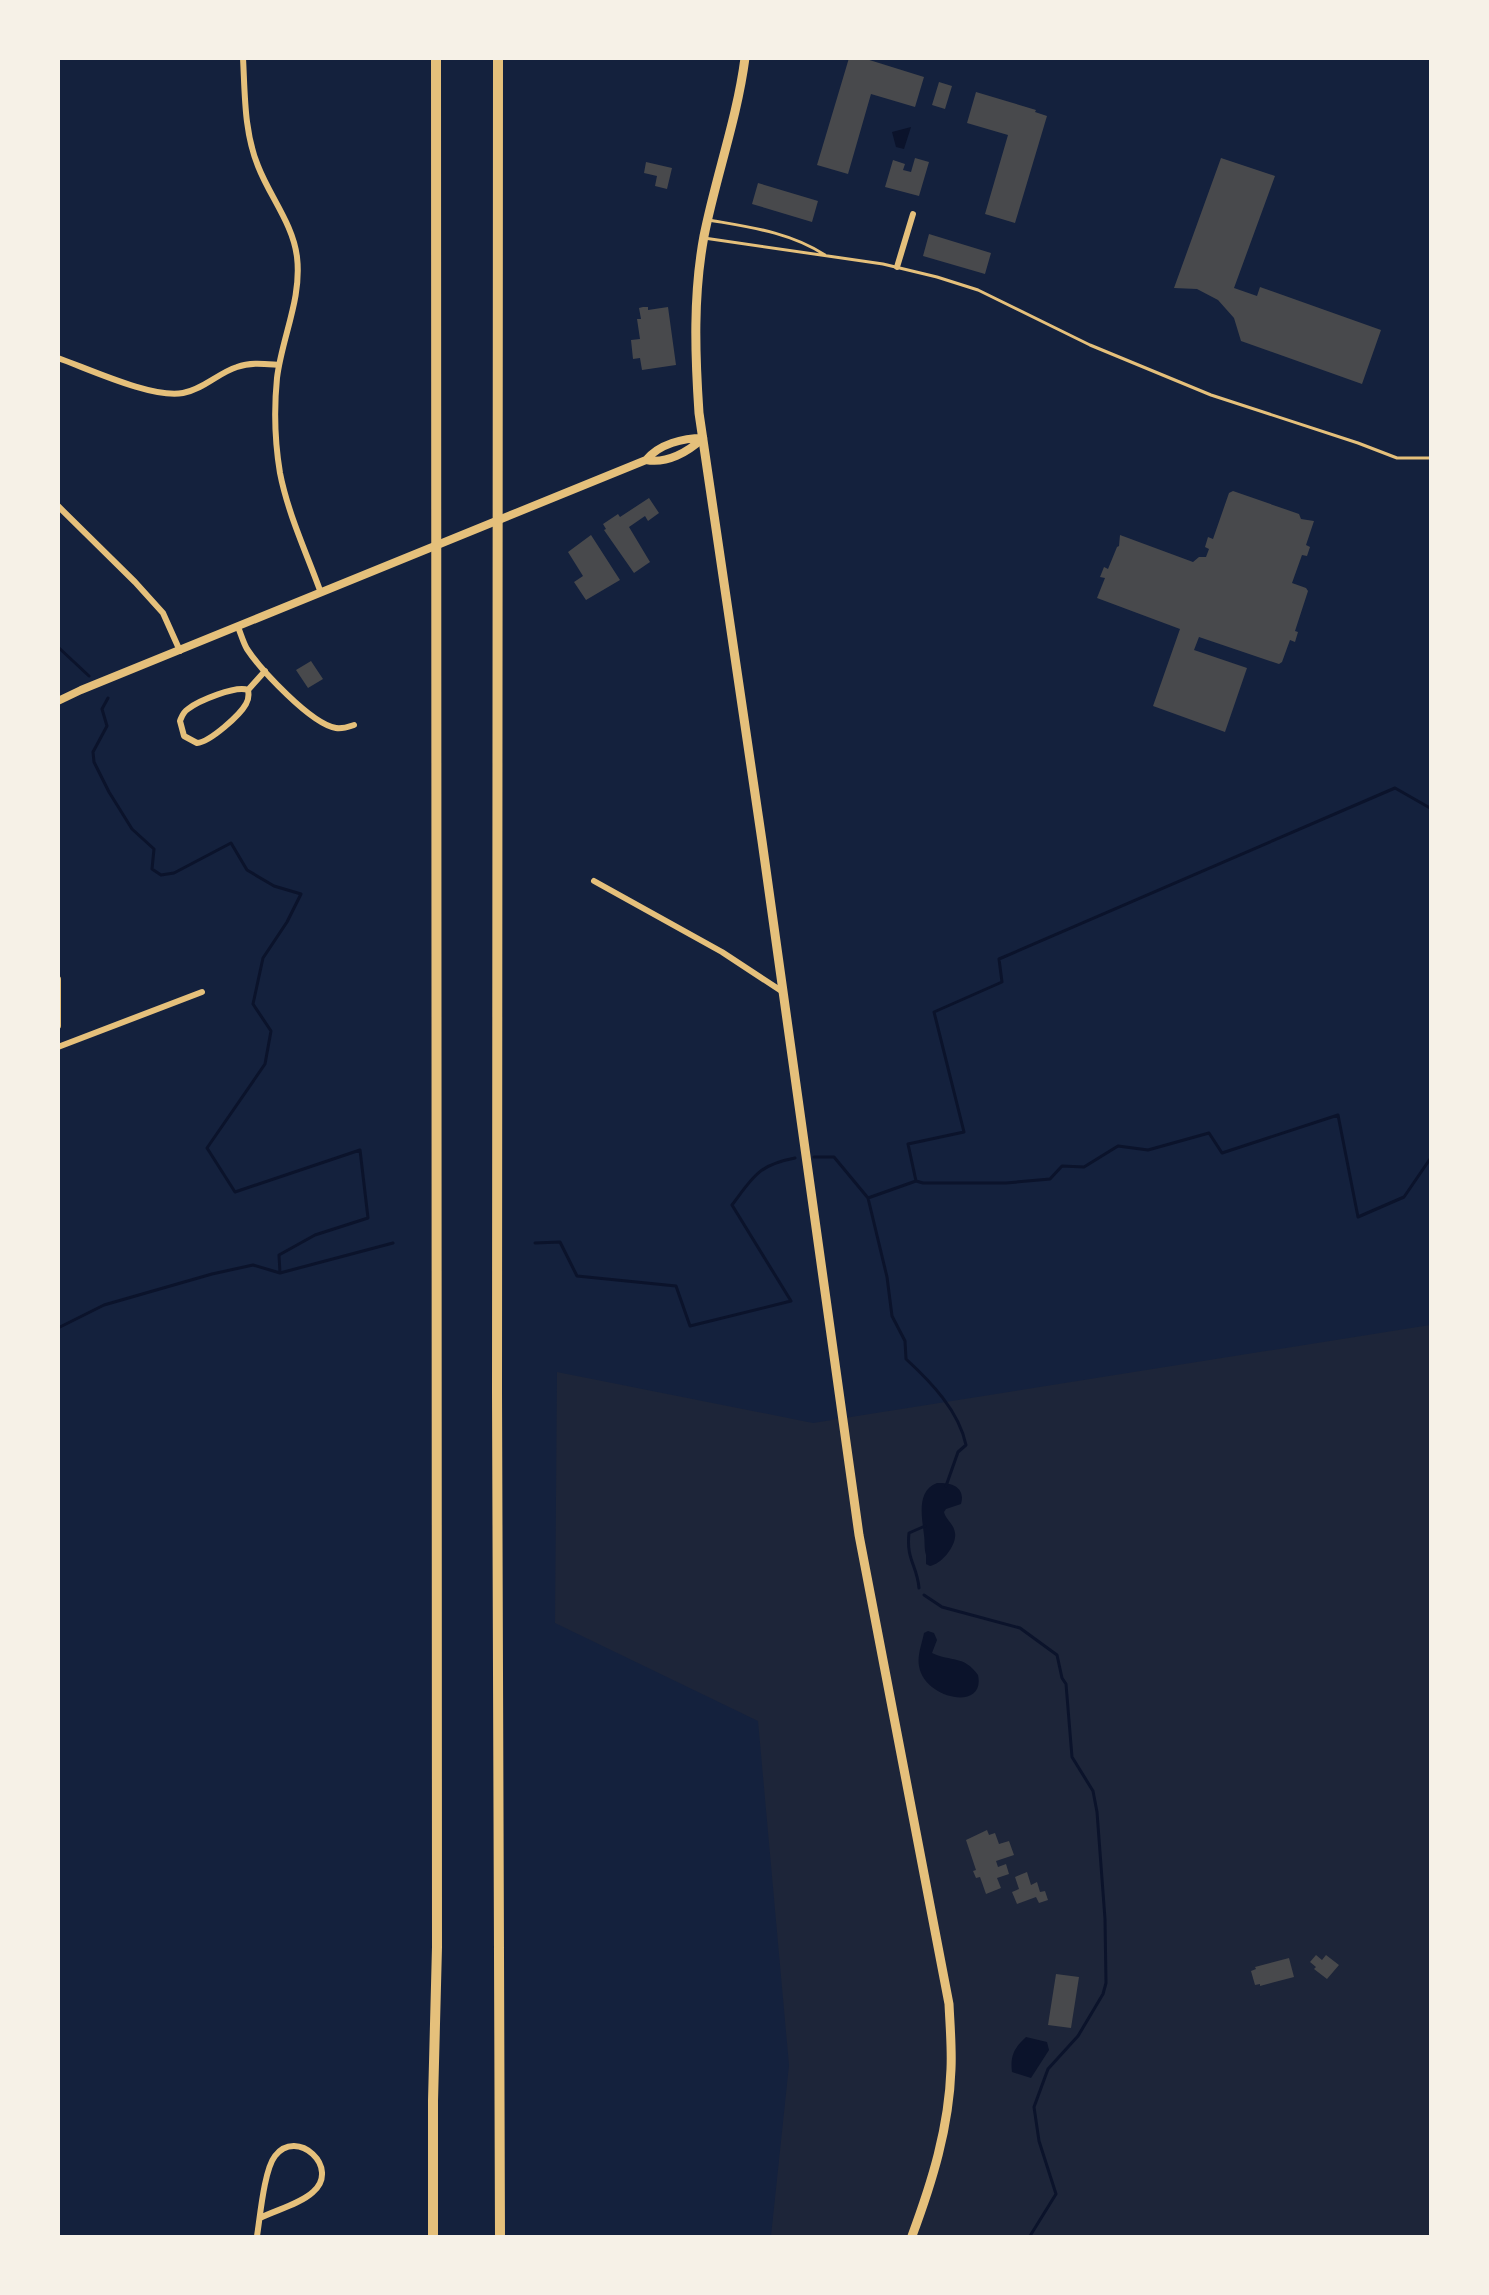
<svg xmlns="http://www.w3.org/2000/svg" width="1489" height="2295" font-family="Ubuntu,sans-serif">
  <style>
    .green { fill: #1d2539 }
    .water { fill: #0b132b }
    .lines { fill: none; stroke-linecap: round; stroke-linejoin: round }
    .stream { stroke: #0b132b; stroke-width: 3 }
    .building { fill: #48494c }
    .service { stroke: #e5c07b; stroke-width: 3 }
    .minor { stroke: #e5c07b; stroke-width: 6 }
    .secondary { stroke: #e5c07b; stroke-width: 8 }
    .primary { stroke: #e5c07b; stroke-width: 9 }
    .motorway { stroke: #e5c07b; stroke-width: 10 }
  </style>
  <rect width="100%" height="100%" fill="#14213d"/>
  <path class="green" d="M1430,1325V2236H771L789,2065L758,1721L555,1623L557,1372L813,1423Z"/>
  <path class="water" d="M911,127L904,149L896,147L892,132Z
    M937,1483C951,1482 966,1487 961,1504L946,1509L944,1512C946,1520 954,1524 955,1533C957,1545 942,1564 930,1566L926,1564V1555C924,1548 925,1542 924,1535C922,1517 916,1491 937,1483Z
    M928,1631L934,1633L937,1640L932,1653C951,1662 964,1655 978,1675C986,1712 924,1699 919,1666C917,1656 922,1643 924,1633Z
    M1026,2037L1047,2042L1049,2050L1031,2078L1012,2072C1010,2056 1014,2048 1026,2037Z"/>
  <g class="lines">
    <path class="stream" d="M58,647L89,676
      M108,698L102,709L107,726L93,752L94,762L109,792L132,829L154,849L152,869L161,875L174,873L231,843L247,870L274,886L301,894L287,922L263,958L253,1004L271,1031L265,1064L207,1148L235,1192L360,1150L368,1218L315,1235L279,1255L280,1273
      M814,1157H834L868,1198L916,1181L908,1144L964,1132L934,1012L1002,982L999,959L1395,788L1430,808
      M916,1181L923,1183H1006L1050,1179L1062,1166L1084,1167L1118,1146L1148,1150L1209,1133L1222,1153L1338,1115L1358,1217L1404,1197L1430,1159
      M868,1198L887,1277L892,1316L905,1341L906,1359C931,1382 959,1411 966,1445L958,1452L946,1486
      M535,1243L560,1242L577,1276L676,1286L690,1326L791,1301L732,1205C753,1177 758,1165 795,1158
      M58,1328L104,1305L212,1274L253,1265L280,1273L393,1243
      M919,1588C917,1565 906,1560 909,1533L925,1526
      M924,1595L942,1607L1020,1628L1057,1655L1062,1678L1066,1684L1072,1757L1093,1791L1097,1812L1105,1919L1106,1983L1103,1994L1078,2036L1048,2069L1034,2107L1039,2141L1056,2194L1030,2236"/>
  </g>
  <path class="building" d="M849,58H863L924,77L915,107L871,94L848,174L817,165Z
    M939,82L952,86L945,109L932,105Z
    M976,92L1036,110L1035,112L1047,116L1015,223L985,214L1008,135L967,123Z
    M915,158L929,162L919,196L885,187L893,160L905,164L903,170L911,172Z
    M1221,158L1275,176L1234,288L1257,296L1260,287L1381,330L1362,384L1241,341L1234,318L1218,300L1197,289L1174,288Z
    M646,162L672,168L667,189L655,186L657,176L644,173Z
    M758,183L818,201L812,222L752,204Z
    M929,234L991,253L985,274L923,256Z
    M643,307H648V310L668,307L676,365L642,370L640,358L633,359L631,340L640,339L637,319H641L639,308Z
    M1233,491L1299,514L1301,519L1314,521L1306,545L1310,547L1307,556L1302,555L1292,583L1306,588L1308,591L1295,631L1298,632L1295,642L1290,640L1282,662L1279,664L1199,637L1194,650L1247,668L1225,732L1153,706L1180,629L1097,598L1105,578L1100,577L1104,567L1108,569L1117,547L1119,546L1120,535L1193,562L1199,557H1206L1209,549L1205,547L1208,537L1213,539L1229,493Z
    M649,498L659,513L648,521L645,516L629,527L650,562L634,573L604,530L606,529L603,524L618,514L620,517Z
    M591,535L620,580L586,600L574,582L583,576L568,552Z
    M311,661L323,679L308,688L296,670Z
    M987,1830L989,1835L995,1833L999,1844L1009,1841L1014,1855L996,1861L998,1867L1006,1864L1009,1874L997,1878L1001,1888L986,1894L980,1877L976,1878L973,1871L976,1870L966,1840Z
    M1027,1872L1031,1885L1037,1882L1040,1892L1045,1891L1048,1900L1039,1903L1036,1897L1017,1904L1012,1892L1019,1889L1015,1877Z
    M1316,1955L1322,1960L1326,1955L1339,1965L1327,1979L1314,1969L1316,1967L1310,1962Z
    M1289,1958L1294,1977L1260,1986V1984L1255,1985L1251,1971L1256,1969L1255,1967Z
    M1056,1974L1079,1977L1071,2028L1048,2025Z"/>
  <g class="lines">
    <path class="service" d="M709,220C749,227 790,232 825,255
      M704,238L883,264L937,277L978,290L1090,345L1211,395L1358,443L1397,458H1429"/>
    <path class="minor" d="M243,58C245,94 244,132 258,166C270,197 293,224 297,257C302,299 282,337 277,378C274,408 275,443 280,473C288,514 307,554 321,593
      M897,267L913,214
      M58,358C89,369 153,399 183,393C204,389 218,373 237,367C251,362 265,364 279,365
      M58,506L135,582L163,613L180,651
      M238,627C241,634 243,642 247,649C261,670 311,724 336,728C343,729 348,727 354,725
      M248,690C249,695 249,699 246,704C240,715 210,742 197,743L184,736L180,721C182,716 183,712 188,709C198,701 236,685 248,690L265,671
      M594,881L722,952L783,992
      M58,979V1026
      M58,1047L202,992
      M257,2236C260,2218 264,2170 275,2156C297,2127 341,2168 313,2192C300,2204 276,2210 260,2218"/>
    <path class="secondary" d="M646,460C667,464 688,452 703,438
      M58,701L81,690L646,460C659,444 683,438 703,438"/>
    <path class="primary" d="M745,58C737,119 716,176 704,236C693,295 695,354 699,413L762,841L859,1535L949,2004C950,2026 952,2048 951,2069C949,2128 932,2182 912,2236"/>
    <path class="motorway" d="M498,58L497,1392L500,2236
      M433,2236V2101L437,1947L436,58"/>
  </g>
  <rect width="1489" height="2295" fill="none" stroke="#f6f1e7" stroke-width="120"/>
</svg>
